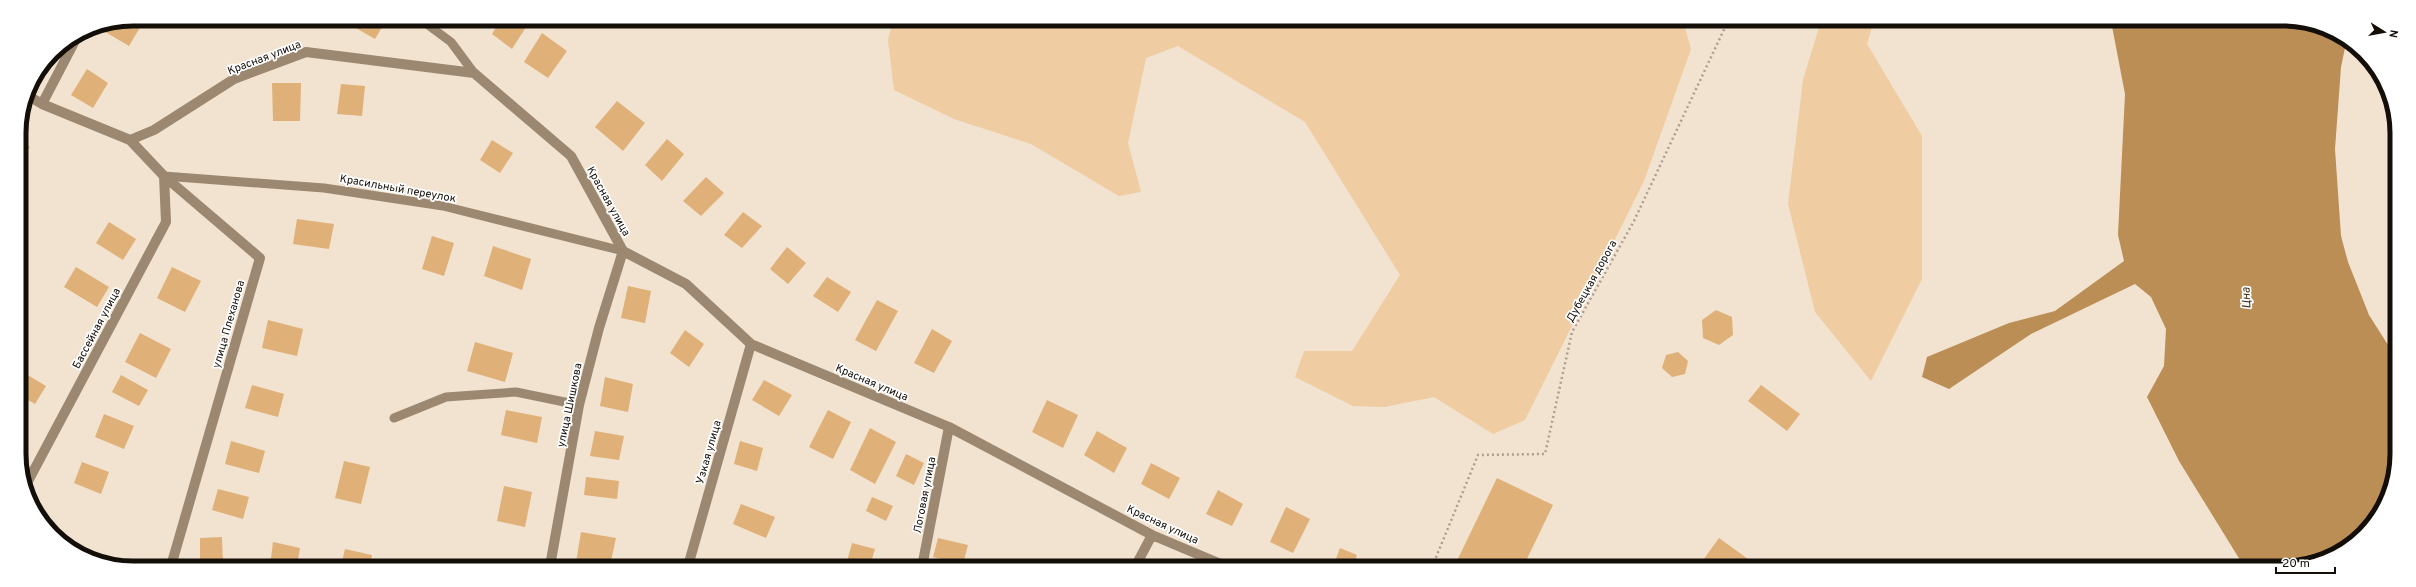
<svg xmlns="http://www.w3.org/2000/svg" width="2416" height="587" font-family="Overpass,sans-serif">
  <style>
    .green { fill: #efcca1 }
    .water { fill: #ba8e55 }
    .building { fill: #dfb178 }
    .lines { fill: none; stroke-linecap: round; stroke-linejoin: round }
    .path { stroke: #ab9f90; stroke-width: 2.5; stroke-dasharray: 2 3; stroke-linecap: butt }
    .lane { stroke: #9c8871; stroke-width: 9 }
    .street { stroke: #9c8871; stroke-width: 10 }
    .labels { text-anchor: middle; stroke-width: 3.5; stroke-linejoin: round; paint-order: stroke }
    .street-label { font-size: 11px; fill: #130e08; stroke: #fff }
    .water-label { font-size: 12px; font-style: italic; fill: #3e2b11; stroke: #fff }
    .rim { fill: none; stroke: #130e08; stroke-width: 5 }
  </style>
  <rect width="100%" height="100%" fill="#f2e2d0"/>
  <path class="green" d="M893,20L1683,21L1691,49L1644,181L1525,420L1493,434L1434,397L1384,407L1353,406L1295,377L1304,351H1352L1400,275L1305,122L1178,46L1146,58L1128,143L1141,192L1119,196L1031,144L954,119L894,90L888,40Z
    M1821,21H1874L1867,44L1922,136V279L1871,381L1815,312L1788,204L1803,80Z"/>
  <path class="water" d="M2111,21H2305L2346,43L2341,67L2335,149L2341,236L2348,262L2369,315L2395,356V476L2382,511L2358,540L2326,559L2290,568H2245L2179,461L2147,397L2164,366L2166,329L2151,297L2135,284L2031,334L1949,389L1922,377L1927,357L2009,323L2055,311L2124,261L2118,235L2125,94Z"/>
  <path class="building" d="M133,19H145L129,46L102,30L105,25Z
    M295,19H311L307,26Z
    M358,19H387L375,39L354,27Z
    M501,19H521L528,24L512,49L492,34Z
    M542,33L567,51L548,78L524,62Z
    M87,69L108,83L93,108L71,95Z
    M272,83H301L300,121H273Z
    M341,84L365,86L362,116L337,114Z
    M617,101L645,123L623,151L595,127Z
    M667,139L684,154L662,181L645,165Z
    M19,140L30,147L19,164Z
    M492,140L513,153L500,173L480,160Z
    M706,177L724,193L701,216L683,201Z
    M743,212L762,226L742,248L724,235Z
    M297,219L334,224L329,249L293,244Z
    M109,222L136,239L123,260L96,243Z
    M432,236L454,243L444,276L422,269Z
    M493,246L531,259L522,290L484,276Z
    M787,247L806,263L788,284L770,269Z
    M76,267L109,287L97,307L64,287Z
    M172,267L201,281L185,312L157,298Z
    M827,277L851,292L838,312L813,296Z
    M628,286L651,291L645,323L621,318Z
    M877,300L898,311L876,351L855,340Z
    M1716,310L1732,317L1733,335L1719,345L1703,338L1702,320Z
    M268,320L303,329L297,356L262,348Z
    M932,329L952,341L934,373L914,363Z
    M685,330L704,344L689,367L670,353Z
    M140,333L171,349L156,378L125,362Z
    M475,342L513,353L505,382L467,371Z
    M1678,352L1688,361L1685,374L1672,377L1662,368L1666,355Z
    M21,371L46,386L35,404L21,396Z
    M121,375L148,390L139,406L112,392Z
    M605,377L633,384L628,412L600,406Z
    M764,380L792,395L779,416L752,400Z
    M252,385L284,394L278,417L245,408Z
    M1761,385L1800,414L1787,431L1748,401Z
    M1047,400L1078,415L1063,448L1032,432Z
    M506,410L542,417L537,443L501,435Z
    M828,410L851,422L833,459L809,447Z
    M104,414L134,426L124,449L95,437Z
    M870,428L896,442L875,484L850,470Z
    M595,431L624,436L619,460L590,456Z
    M1097,431L1127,448L1114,473L1084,455Z
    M231,441L265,451L259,473L225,464Z
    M740,441L763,448L757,471L734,464Z
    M906,454L924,463L914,485L896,476Z
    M344,461L370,467L361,504L335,498Z
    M82,462L109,472L101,494L74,483Z
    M1151,463L1180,478L1169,499L1141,484Z
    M586,477L619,481L617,499L584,495Z
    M1497,478L1553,505L1523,567H1454Z
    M504,486L532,492L525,527L497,521Z
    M218,489L249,497L243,519L212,510Z
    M1218,490L1243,504L1232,526L1206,514Z
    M872,497L893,506L886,521L866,511Z
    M741,504L775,517L766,538L733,524Z
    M1286,507L1310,519L1293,553L1270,542Z
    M581,532L616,538L610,566L576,562Z
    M52,533L76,542L74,546L53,535Z
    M222,537L223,566H200V538Z
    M938,538L968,545L963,564L933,557Z
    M1719,538L1759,567H1698Z
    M273,542L300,548L297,566H270Z
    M852,543L875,549L870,566L846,565Z
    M1340,548L1357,555L1353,567H1333Z
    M345,549L372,555L370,566H341Z
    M448,559L472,563L471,566H446Z
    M1039,560L1075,566V567H1038Z"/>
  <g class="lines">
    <path class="path" d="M1432,567L1478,455L1545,454L1572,332L1634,221L1728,21"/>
    <path class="lane" d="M420,19L451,42L474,73
      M164,176L324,188L443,206L623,251
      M394,418L446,397L516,392L579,405"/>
    <path class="street" d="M27,95L42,104L130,140L154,130L234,79L306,52L474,73L571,156L623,251L686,284L751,344L949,427L1152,535L1228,567
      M42,104L78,35
      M130,140L164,176L260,258L171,566
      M26,485L166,222L164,176
      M550,566L579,405L599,328L623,251
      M688,566L751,344
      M922,567L949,427
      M1135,567L1152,535"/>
  </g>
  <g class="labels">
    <g class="street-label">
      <text transform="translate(264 57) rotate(-21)" y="4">Красная улица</text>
      <text transform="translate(398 188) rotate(10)" y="4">Красильный переулок</text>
      <text transform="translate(609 201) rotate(61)" y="4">Красная улица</text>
      <text transform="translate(1591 281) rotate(-61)" y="4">Дубецкая дорога</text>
      <text transform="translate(228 324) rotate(-74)" y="4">улица Плеханова</text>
      <text transform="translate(96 328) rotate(-62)" y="4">Бассейная улица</text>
      <text transform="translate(872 382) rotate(23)" y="4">Красная улица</text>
      <text transform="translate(569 405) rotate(-78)" y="4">улица Шишкова</text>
      <text transform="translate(708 452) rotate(-74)" y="4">Узкая улица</text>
      <text transform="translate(924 495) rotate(-79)" y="4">Логовая улица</text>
      <text transform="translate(1163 524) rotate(25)" y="4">Красная улица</text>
    </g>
    <g class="water-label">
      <text transform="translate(2246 298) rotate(-93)" y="4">Цна</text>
    </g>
  </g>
  <path d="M0 0H2416V587H0ZM133 26H2283A107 107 0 0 1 2390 133V454A107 107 0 0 1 2283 561H133A107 107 0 0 1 26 454V133A107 107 0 0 1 133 26Z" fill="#fff" fill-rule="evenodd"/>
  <path class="rim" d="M133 26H2283A107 107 0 0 1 2390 133V454A107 107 0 0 1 2283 561H133A107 107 0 0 1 26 454V133A107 107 0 0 1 133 26Z"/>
  <g transform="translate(2384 32) rotate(101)" stroke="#ffffff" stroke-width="3" paint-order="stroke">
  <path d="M0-3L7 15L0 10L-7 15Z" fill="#130e08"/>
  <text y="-6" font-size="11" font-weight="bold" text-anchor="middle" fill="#130e08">N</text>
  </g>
  <path d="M2276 567v6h59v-6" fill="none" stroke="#130e08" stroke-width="2"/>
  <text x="2282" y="567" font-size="12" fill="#130e08" stroke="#ffffff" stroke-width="3" paint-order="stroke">20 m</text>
</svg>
